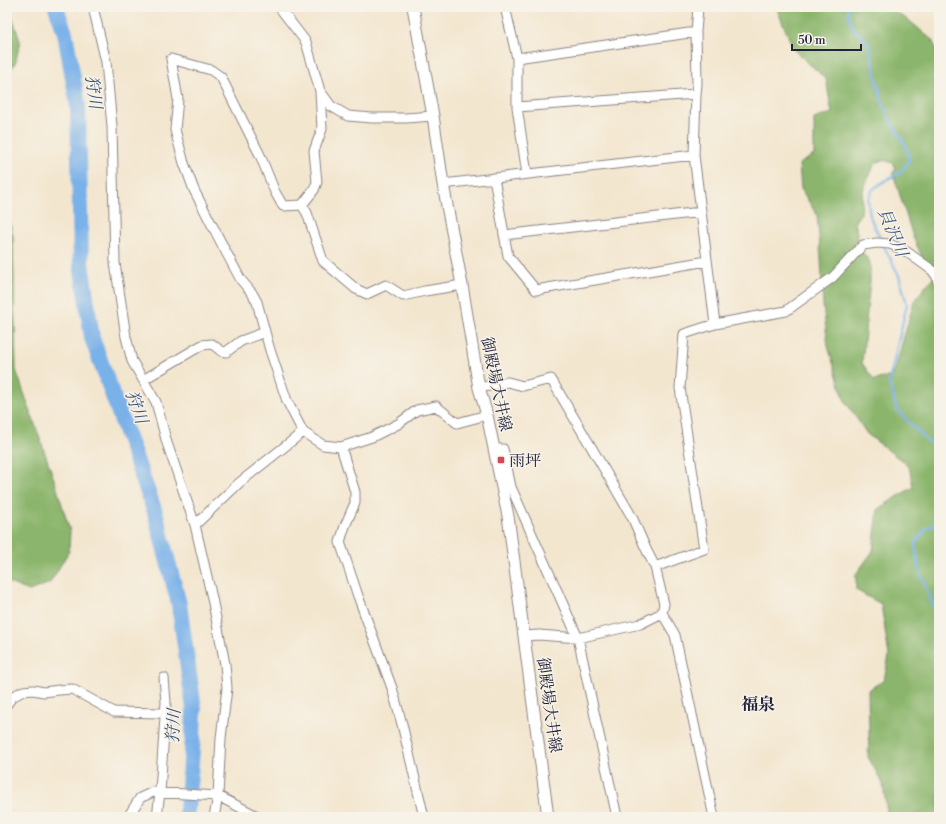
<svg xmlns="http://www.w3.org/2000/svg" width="946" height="824" font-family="'Libre Bodoni','Noto Serif JP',serif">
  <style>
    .forest { fill: #8bb56c; stroke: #566c54 }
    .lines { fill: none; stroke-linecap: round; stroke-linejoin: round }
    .stream { stroke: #79b1e9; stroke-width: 2.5 }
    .river { stroke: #79b1e9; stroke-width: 16 }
    .minor-casing { stroke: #8a8485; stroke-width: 11 }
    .major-casing { stroke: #8a8485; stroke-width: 13 }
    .minor { stroke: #fff; stroke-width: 9 }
    .major { stroke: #fff; stroke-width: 11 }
    .poi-dot { fill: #d1495b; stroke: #f7f3e8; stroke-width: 1.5 }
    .labels { text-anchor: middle; stroke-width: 3; stroke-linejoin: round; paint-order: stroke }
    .street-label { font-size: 16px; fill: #22223b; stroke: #f7f3e8 }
    .poi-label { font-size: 16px; fill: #22223b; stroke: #f7f3e8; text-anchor: start }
    .water-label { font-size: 17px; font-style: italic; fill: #405478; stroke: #f7f3e8 }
    .neighbourhood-label { font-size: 17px; font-weight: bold; fill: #22223b; stroke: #f7f3e8 }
  </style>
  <rect width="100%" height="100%" fill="#f7f3e8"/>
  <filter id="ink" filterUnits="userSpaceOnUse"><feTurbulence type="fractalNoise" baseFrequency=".025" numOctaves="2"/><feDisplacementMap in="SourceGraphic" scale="8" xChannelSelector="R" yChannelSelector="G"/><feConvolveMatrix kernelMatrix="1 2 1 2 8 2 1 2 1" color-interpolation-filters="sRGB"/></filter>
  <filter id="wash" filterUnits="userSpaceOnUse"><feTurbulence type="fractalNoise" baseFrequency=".012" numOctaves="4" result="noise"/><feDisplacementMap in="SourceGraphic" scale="16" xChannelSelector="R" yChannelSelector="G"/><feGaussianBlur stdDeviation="0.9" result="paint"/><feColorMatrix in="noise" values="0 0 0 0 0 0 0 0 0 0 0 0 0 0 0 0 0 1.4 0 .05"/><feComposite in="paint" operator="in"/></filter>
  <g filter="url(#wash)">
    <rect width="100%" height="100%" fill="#f3e6cf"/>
    <path class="forest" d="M7,7H9L20,41L16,61L7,76Z
      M776,7H891V9L911,22L932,40L939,55V270L923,259L913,237L893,173L896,168L893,163L883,160L875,164L863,190L861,213L855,221L857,234L856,244L870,262V281L862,363L874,380L893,376L914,301L929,282L939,272V817H886L887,812L883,784L868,757L869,734L868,690L884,680L889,656L881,604L856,590V574L873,551L878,509L913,487L909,466L867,434L844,399L828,346L823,305L821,258L817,215L801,189L799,164L814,155V119L832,113L826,79L794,50Z
      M7,209L13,236L16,370L55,482L70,531L69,551L50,583L29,591L7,582Z"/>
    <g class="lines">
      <path class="stream" d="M848,7L849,17L853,28L868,42L882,102L890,120L906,146L909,160L900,173L889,178L873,189L868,200L870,217L881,240
        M884,246L899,276L907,304L889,382L897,410L939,453
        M939,520L924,531L915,544L919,570L939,621"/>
      <path class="river" d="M56,7L65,33L78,106L81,263L92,338L155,512L179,604L194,709L193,738L187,810L185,817"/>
    </g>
  </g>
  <g filter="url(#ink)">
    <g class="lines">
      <defs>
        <path id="minor" d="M93,7L106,62L112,126L115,263L126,337L132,361L156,402L167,443L195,525L212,598L225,664L227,688L221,738L218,796L214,817
          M279,7L306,42L320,91L322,129L314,151L317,182L314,190L302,205
          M505,7L517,58V107L527,174
          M698,7L696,32L697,84L696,94L694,155L715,324
          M517,58L696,32
          M320,91L331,106L348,116L372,118H406L433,116
          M517,107L696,94
          M494,178L508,256L536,290L707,261
          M443,184L694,155
          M302,205L307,213L323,261L356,289L367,294L386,285L403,296L425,291L462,285
          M504,235L701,212
          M265,332L257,302L252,293L241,280L226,252L194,190L184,163L175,130L178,99L171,59L211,70L221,77L260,155L275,192L283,206L302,205
          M143,380L202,345L212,344L221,351L226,352L241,341L265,332L270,350L287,401L303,432L323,445L341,447L372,437L398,424L417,410L436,406L457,423L487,415
          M479,388L508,382L523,386L551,379L593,450L632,517L646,549L655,567L664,604L662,613L675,635L714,817
          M341,447L355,492V503L345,526L340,542L358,596L392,688L402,724L424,817
          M494,449H503L511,487L578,638L617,817
          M195,525L239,483L303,432
          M655,567L704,549L680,388L684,334L715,324L786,311L833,277L863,245L877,243L890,244L907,252L932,270L937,277L939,287
          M524,636L539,635L578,638L640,624L662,613
          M7,704L12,697L23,691L33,690L44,692L59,690L72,689L114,712L161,713L165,715
          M128,817L140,798L153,792L218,796L259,817
          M157,817L160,792L166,702L164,678"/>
        <path id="major" d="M413,7L433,116L443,184L462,285L479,388L487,415L508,516L548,817"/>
      </defs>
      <use href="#minor" class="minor-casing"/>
      <use href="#major" class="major-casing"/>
      <use href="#minor" class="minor"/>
      <use href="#major" class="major"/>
    </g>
  </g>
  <rect class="poi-dot" x="497" y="456" width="8" height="8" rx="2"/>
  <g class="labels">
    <g class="street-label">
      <text transform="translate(497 384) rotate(78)" y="6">御殿場大井線</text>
      <text transform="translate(550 705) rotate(82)" y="6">御殿場大井線</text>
    </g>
    <g class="poi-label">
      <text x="509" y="466">雨坪</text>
    </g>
    <g class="water-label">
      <text transform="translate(94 92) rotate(82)" y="6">狩川</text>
      <text transform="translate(893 232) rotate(67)" y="6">貝沢川</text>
      <text transform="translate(137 407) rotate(70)" y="6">狩川</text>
      <text transform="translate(173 726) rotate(-87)" y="6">狩川</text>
    </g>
    <g class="neighbourhood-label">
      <text x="758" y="710">福泉</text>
    </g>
  </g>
  <rect width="946" height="824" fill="none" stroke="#f7f3e8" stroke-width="24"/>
  <path d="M792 44v6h69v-6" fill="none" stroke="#22223b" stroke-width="2"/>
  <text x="798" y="44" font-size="12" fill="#22223b" stroke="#f7f3e8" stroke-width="3" paint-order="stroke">50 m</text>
</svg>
